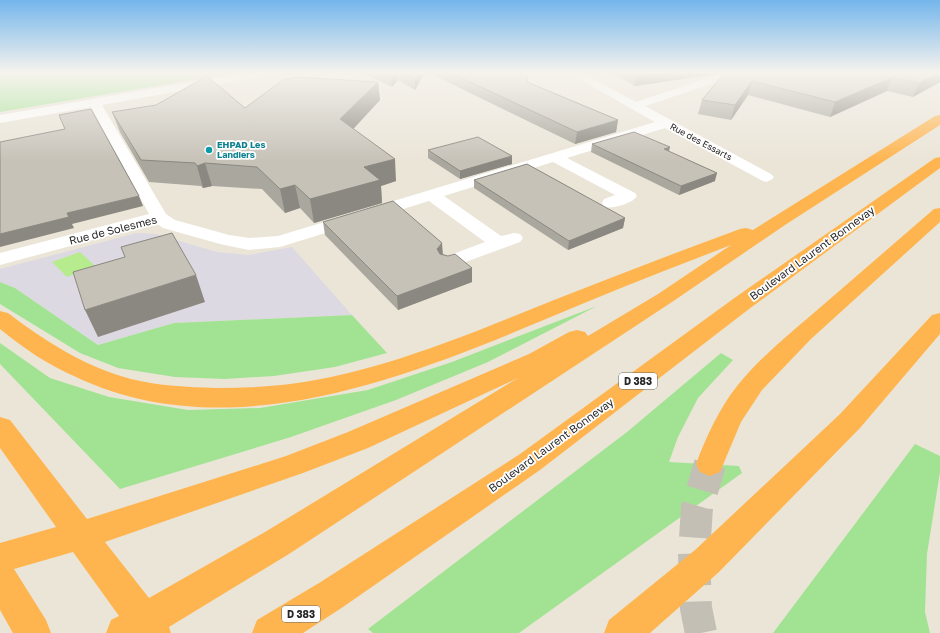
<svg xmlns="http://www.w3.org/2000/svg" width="940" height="633" font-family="'Golos Text',sans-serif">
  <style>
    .industrial { fill: #ddd9e2 }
    .green { fill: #a2e393 }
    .pitch { fill: #b6eb8e }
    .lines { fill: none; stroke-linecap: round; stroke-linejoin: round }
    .highway-tunnel { stroke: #c4bfb5; stroke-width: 32; stroke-dasharray: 32 16; stroke-linecap: butt }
    .minor { fill: #fff; fill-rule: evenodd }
    .highway { fill: #ffb54f; fill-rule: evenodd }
    .wall { fill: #aaa79e }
    .shaded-wall { fill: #8b8881 }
    .building { fill: #c6c2b8; stroke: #8b8881 }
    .culture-dot { fill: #0f9aa8; stroke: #fff; stroke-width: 1.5 }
    .labels { text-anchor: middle; stroke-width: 3.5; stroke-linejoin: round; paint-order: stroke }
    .far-street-label { font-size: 9px; fill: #272727; stroke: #fff }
    .far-culture-label { font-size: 9px; font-weight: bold; fill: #0d838f; stroke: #fff; text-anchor: start }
    .shield { fill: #fff; stroke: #686868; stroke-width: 1 }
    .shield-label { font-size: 10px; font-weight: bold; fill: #272727 }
    .street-label { font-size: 11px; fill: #272727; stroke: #fff }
  </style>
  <rect width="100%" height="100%" fill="#ebe5d8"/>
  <path class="industrial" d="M137,233L156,234L217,252L249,255L292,247L352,315L174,323L98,345L15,288L0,282V269Z"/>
  <path class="green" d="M0,72H239L0,112Z
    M0,282L15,288L98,345L174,323L352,315L387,353L335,367L274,376L225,379L175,377L118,368L80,353L0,304Z
    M597,306L488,362L396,400L291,437L120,489L0,364V343L50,378L109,397L188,410L260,408L368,390L452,362Z
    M721,353L733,360L698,398L678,437L669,462L739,466L742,473L519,633H373L368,629L627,432Z
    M915,444L940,456V472L927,554L925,612L930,633H773Z"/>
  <path class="pitch" d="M80,252L95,266L67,277L52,262Z"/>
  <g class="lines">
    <path class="highway-tunnel" d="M701,633L696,608L694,553L697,508L710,464"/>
    <path class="minor" d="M249,72H273L268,75L102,105L166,214L175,220L229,235L249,238L278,236L655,122L567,72H580L636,102L726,72H742L741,74L645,106L771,174L774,177L771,180L766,182L761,180L665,128L567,158L635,193L637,196C632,204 613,209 604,207L602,203L604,199L615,195L553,162L444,196L501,236L514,233L520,234L523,238L520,242L449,268L442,266L439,262L442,258L485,242L429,201L280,247L249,250L220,244L163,228L156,223L0,265V253L149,214L91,107L0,123V115Z"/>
    <path class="highway" d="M940,115V125L785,225L672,302L289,554L169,627L171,633H106L111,620L119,616L73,552L14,569L46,620L51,633H13L0,610V543L56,527L0,448V417L10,420L87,519L286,456L348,432L529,354L569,332L577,330L585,332L588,336L658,294L731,245C669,269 607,293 546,319C402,379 228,449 76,377C48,365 23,348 0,329V311L8,313C45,341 85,367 131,379C159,386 188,387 216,388C241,388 266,387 290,384C381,372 469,334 554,300C615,276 677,252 740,229L746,228L753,230L935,116ZM518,378L265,532L149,598L105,542L303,473L368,448Z
      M940,157V168L749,309L540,470L343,607L303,633H252L257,620L319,583L520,454L733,299L935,158Z
      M940,208V222L811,339L762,390L741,422L720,472L710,476L700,472L696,464C706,437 719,409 737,386C761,356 794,330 823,305C860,273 897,241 934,209Z
      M940,313V334L860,428L719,572L650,633H604L609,620L695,550L840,414L932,315Z"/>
  </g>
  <path class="wall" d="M361,72H425L415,90L398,80L392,87Z
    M427,72H517L528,77V82L618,120L616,132L575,144Z
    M610,72H720L716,74L635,86Z
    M725,72H940V82L913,97L887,91L830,117L748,95L731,120L698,114L702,100Z
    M378,82L380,100L353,129L396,181L381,186L382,203L314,223L300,208L285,213L262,189L212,186L203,188L201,186L149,182L120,132L112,112L245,108Z
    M592,144L669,151L715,181L679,195L591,152Z
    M428,150L512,156V164L460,179L428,158Z
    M474,180L625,218L623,228L568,250L474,188Z
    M323,222L443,254L472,268V282L398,310L325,235Z"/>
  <path class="shaded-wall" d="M395,72H397L398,80L392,87L391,76Z
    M419,72H425L415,90V79Z
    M663,72H720L716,74L635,86L636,76Z
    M940,72V82L913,97L919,83Z
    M893,77L887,91L830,117L835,102Z
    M752,81L748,95L731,120L735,105Z
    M378,82L380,100L343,140L340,119Z
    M618,120L616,132L575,144L577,132Z
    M670,147L668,155L664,149Z
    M512,156V164L460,179V171Z
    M395,159L396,181L381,186L382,203L314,223L310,199L364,167Z
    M205,163L212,186L203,188L197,166Z
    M717,173L715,181L679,195L681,186Z
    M295,185L300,208L285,213L280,189Z
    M139,196L143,206L72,224L74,228L0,247V234L67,213Z
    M625,218L623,228L568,250L569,241Z
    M442,243L443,256L438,262L437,249Z
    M472,268V282L398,310L397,296Z
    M196,275L205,302L98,337L85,310Z"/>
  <path class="building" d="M382,72H395L391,76Z
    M402,72H419L415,79Z
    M449,72H517L528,77L527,82L618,120L577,132Z
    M629,72H663L636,76Z
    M725,72H940L919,83L893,77L835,102L752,81L735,105L702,100Z
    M207,76L245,108L283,80L296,77L378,82L340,119L395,159L364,167L380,180L310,199L295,185L280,189L257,167L205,163L197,166L195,163L141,160L112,112L156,105Z
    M91,109L139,196L67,213L69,217L0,234V142L65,129L59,115Z
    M634,132L670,147L664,149L717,173L681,186L592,144Z
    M478,137L512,156L460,171L428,150Z
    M527,164L625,218L569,241L474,180Z
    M393,201L442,243L437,249L440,254L448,256L455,254L472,268L397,296L323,222Z
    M172,233L196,275L85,310L73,272L125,257L121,247Z"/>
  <linearGradient id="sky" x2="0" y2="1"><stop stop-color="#74b6ec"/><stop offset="0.45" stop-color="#f6f3ed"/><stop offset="1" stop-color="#f6f3ed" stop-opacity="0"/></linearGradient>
  <rect width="940" height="161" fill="url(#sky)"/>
  <circle class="culture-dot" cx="209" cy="150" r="4"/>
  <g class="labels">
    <g class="far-street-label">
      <text transform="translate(701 142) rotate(28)" y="3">Rue des Essarts</text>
    </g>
    <g class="far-culture-label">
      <text x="217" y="148">EHPAD Les<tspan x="217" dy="10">Landiers</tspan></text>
    </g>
    <g class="shield">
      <rect x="619" y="373" width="38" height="16" rx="3"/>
      <rect x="282" y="606" width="38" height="16" rx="3"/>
    </g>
    <g class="shield-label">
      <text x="638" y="385">D 383</text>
      <text x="301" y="618">D 383</text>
    </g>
    <g class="street-label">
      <text transform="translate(113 230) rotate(-14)" y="4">Rue de Solesmes</text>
      <text transform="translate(812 253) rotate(-36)" y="4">Boulevard Laurent Bonnevay</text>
      <text transform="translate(551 445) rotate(-36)" y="4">Boulevard Laurent Bonnevay</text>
    </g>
  </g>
</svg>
